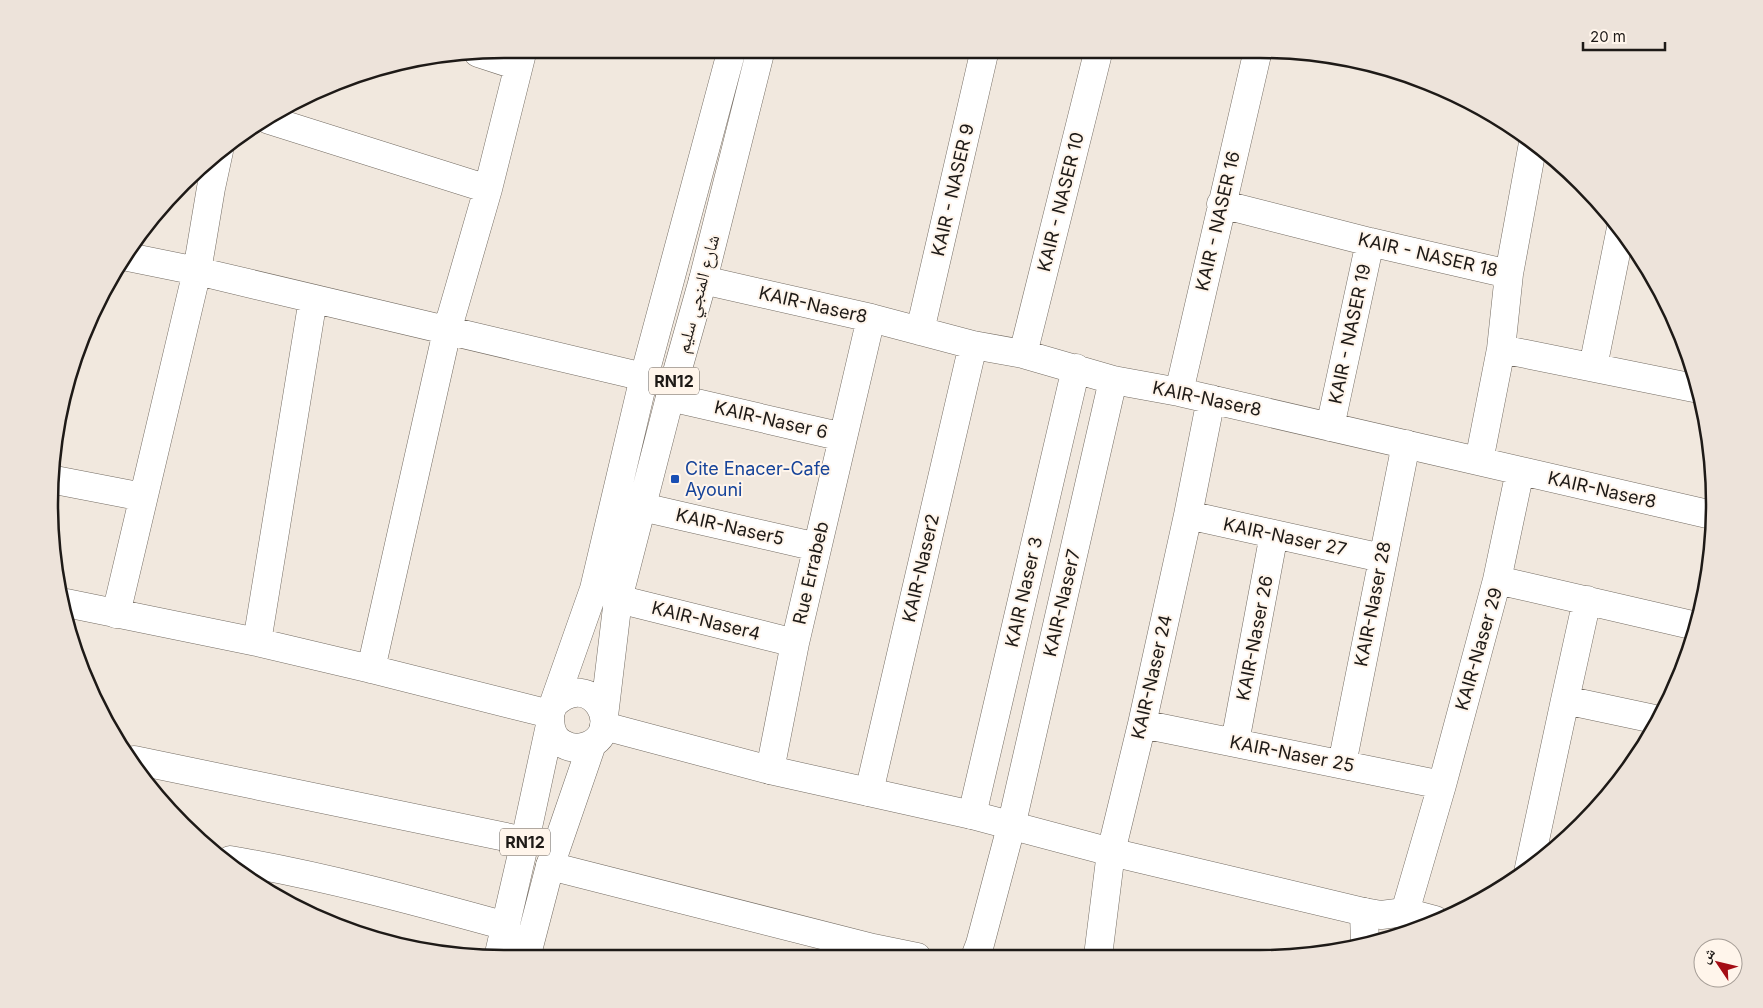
<svg xmlns="http://www.w3.org/2000/svg" width="1763" height="1008" font-family="Inter,'Noto Naskh Arabic',sans-serif">
  <style>
    .lines { fill: none; stroke-linecap: round; stroke-linejoin: round }
    .minor-casing { stroke: #746c63; stroke-width: 29 }
    .tertiary-casing { stroke: #746c63; stroke-width: 29 }
    .primary-casing { stroke: #746c63; stroke-width: 29 }
    .minor { stroke: #fff; stroke-width: 28 }
    .tertiary { stroke: #fff; stroke-width: 28 }
    .primary { stroke: #fff; stroke-width: 28 }
    .transit-dot { fill: #1a4fb4; stroke: #fff5eb; stroke-width: 2 }
    .labels { text-anchor: middle; stroke-width: 4; stroke-linejoin: round; paint-order: stroke }
    .shield { fill: #fff5eb; stroke: #625c57; stroke-width: 1 }
    .shield-label { font-size: 16px; font-weight: bold; fill: #1e1a17 }
    .street-label { font-size: 18px; fill: #1e1a17; stroke: #fff5eb }
    .transit-label { font-size: 18px; fill: #164399; stroke: #fff5eb; text-anchor: start }
    .rim { fill: none; stroke: #1e1a17; stroke-width: 2.5 }
  </style>
  <rect width="100%" height="100%" fill="#f1e8de"/>
  <g class="lines">
    <defs>
      <path id="minor" d="M478,53L518,66
        M269,120L488,189
        M1221,204L1370,242L1509,274L1501,349L1479,461
        M123,256L197,271L644,377
        M1509,274L1533,143
        M703,280L871,318L973,345L1023,354L1113,380L1179,392L1712,515
        M920,331L985,49
        M1501,349L1699,389
        M1023,354L1099,49
        M1593,367L1621,228
        M1179,392L1258,50
        M670,397L843,437
        M1330,427L1370,242
        M55,480L143,497
        M642,507L817,547
        M1188,515L1382,558
        M1497,580L1520,471
        M618,599L795,643
        M66,603L257,642L371,669L550,714
        M116,614L197,271L211,188L219,151
        M257,642L313,299
        M371,669L447,331L488,189L523,49
        M1565,700L1587,600
        M1142,724L1442,785
        M1235,742L1274,534
        M134,760L525,841
        M1342,764L1406,444
        M770,770L795,643L871,318
        M869,792L973,345
        M972,815L1076,368
        M230,860C324,876 415,901 506,926
        M550,866L873,948L917,957
        M1529,868L1565,700L1659,720
        M1364,912L1365,945
        M1405,912L1442,785L1497,580L1696,626
        M1098,956L1111,852L1142,724L1188,515L1211,399
        M975,957L980,944L1011,827L1113,380"/>
      <path id="tertiary" d="M604,726L770,770L972,815L1111,852L1364,912L1381,915L1405,912L1435,920"/>
      <path id="primary" d="M554,704C592,668 625,729 589,745C580,749 572,749 563,744C551,738 550,726 550,714L594,589L644,377L732,49
        M604,716L618,599L670,397L703,280L761,49
        M498,958L525,841L550,725
        M526,958L550,866L592,744"/>
    </defs>
    <use href="#minor" class="minor-casing"/>
    <use href="#tertiary" class="tertiary-casing"/>
    <use href="#primary" class="primary-casing"/>
    <use href="#minor" class="minor"/>
    <use href="#tertiary" class="tertiary"/>
    <use href="#primary" class="primary"/>
  </g>
  <rect class="transit-dot" x="670" y="474" width="10" height="10" rx="2.5"/>
  <g class="labels">
    <g class="shield">
      <rect x="649" y="367.5" width="50" height="27" rx="4"/>
      <rect x="500" y="828.5" width="50" height="27" rx="4"/>
    </g>
    <g class="shield-label">
      <text x="674" y="387">RN12</text>
      <text x="525" y="848">RN12</text>
    </g>
    <g class="street-label">
      <text transform="translate(953 190) rotate(-77)" y="6">KAIR - NASER 9</text>
      <text transform="translate(1061 202) rotate(-76)" y="6">KAIR - NASER 10</text>
      <text transform="translate(1218 221) rotate(-77)" y="6">KAIR - NASER 16</text>
      <text transform="translate(1428 255) rotate(13)" y="6">KAIR - NASER 18</text>
      <text transform="translate(698 294) rotate(-75)" y="6">شارع المنجي سليم</text>
      <text transform="translate(813 305) rotate(13)" y="6">KAIR-Naser8</text>
      <text transform="translate(1350 334) rotate(-78)" y="6">KAIR - NASER 19</text>
      <text transform="translate(1207 399) rotate(12)" y="6">KAIR-Naser8</text>
      <text transform="translate(771 420) rotate(13)" y="6">KAIR-Naser 6</text>
      <text transform="translate(1602 490) rotate(13)" y="6">KAIR-Naser8</text>
      <text transform="translate(730 527) rotate(13)" y="6">KAIR-Naser5</text>
      <text transform="translate(1285 537) rotate(12)" y="6">KAIR-Naser 27</text>
      <text transform="translate(921 568) rotate(-77)" y="6">KAIR-Naser2</text>
      <text transform="translate(811 573) rotate(-77)" y="6">Rue Errabeb</text>
      <text transform="translate(1024 592) rotate(-77)" y="6">KAIR Naser 3</text>
      <text transform="translate(1062 603) rotate(-77)" y="6">KAIR-Naser7</text>
      <text transform="translate(1373 604) rotate(-79)" y="6">KAIR-Naser 28</text>
      <text transform="translate(706 621) rotate(14)" y="6">KAIR-Naser4</text>
      <text transform="translate(1255 638) rotate(-79)" y="6">KAIR-Naser 26</text>
      <text transform="translate(1479 649) rotate(-74)" y="6">KAIR-Naser 29</text>
      <text transform="translate(1152 677) rotate(-77)" y="6">KAIR-Naser 24</text>
      <text transform="translate(1292 754) rotate(11)" y="6">KAIR-Naser 25</text>
    </g>
    <g class="transit-label">
      <text x="685" y="475">Cite Enacer-Cafe<tspan x="685" dy="21">Ayouni</tspan></text>
    </g>
  </g>
  <path d="M0 0H1763V1008H0ZM504 58H1260A446 446 0 0 1 1706 504V504A446 446 0 0 1 1260 950H504A446 446 0 0 1 58 504V504A446 446 0 0 1 504 58Z" fill="#ede3da" fill-rule="evenodd"/>
  <path class="rim" d="M504 58H1260A446 446 0 0 1 1706 504V504A446 446 0 0 1 1260 950H504A446 446 0 0 1 58 504V504A446 446 0 0 1 504 58Z"/>
  <g transform="translate(1718 963) rotate(305)"><circle r="24" fill="#fff5eb" stroke="#a59d96"/>
  <path d="M0-4L9 19L0 12L-9 19Z" fill="#a40d15"/>
  <text y="-8" font-size="14" font-weight="bold" text-anchor="middle" fill="#1e1a17">ش</text>
  </g>
  <path d="M1583 42v8h82v-8" fill="none" stroke="#1e1a17" stroke-width="2.5"/>
  <text x="1590" y="42" font-size="15" fill="#1e1a17" stroke="#fff5eb" stroke-width="4" paint-order="stroke">20 m</text>
</svg>
